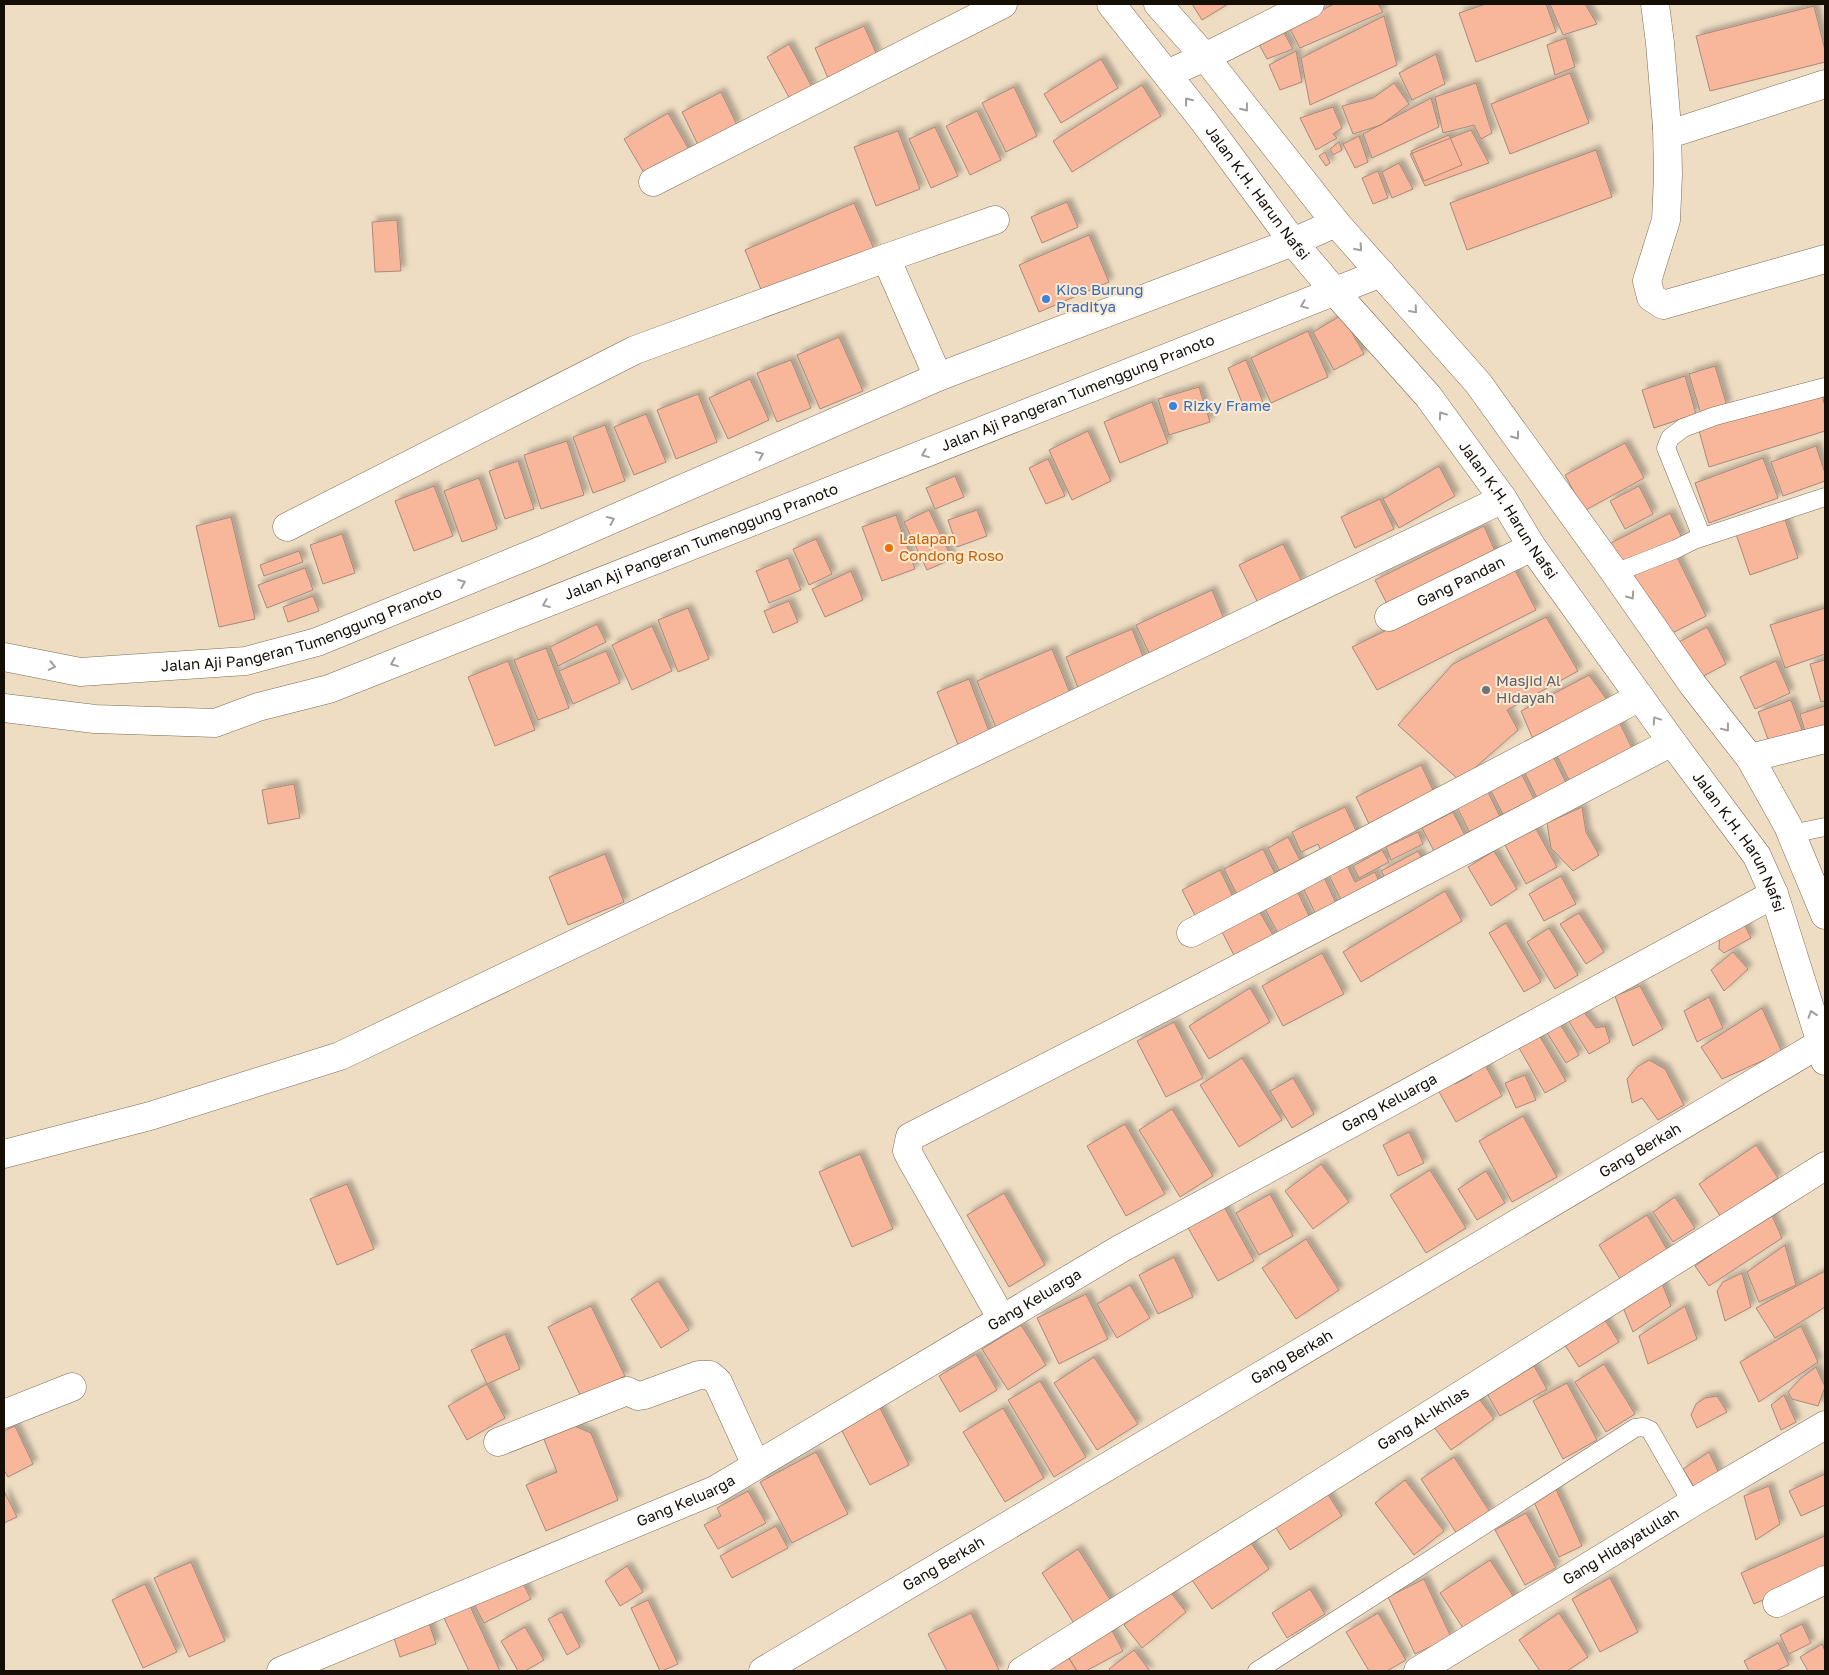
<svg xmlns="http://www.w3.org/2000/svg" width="1829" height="1675" font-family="'Golos Text',sans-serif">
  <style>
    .building { fill: #f8b79a; stroke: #a6897d; filter: url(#shadow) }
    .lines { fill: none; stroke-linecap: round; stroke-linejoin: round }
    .service-casing { stroke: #7b6b54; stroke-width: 19 }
    .minor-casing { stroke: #7b6b54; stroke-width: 29 }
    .secondary-casing { stroke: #7b6b54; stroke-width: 29 }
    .service { stroke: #fff; stroke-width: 18 }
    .minor { stroke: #fff; stroke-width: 28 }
    .secondary { stroke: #fff; stroke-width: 28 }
    .oneway { stroke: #a19f9b }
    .shop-dot { fill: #3f7fe0; stroke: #fcead0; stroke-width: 2 }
    .food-dot { fill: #e8710a; stroke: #fcead0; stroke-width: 2 }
    .worship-dot { fill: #6b7280; stroke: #fcead0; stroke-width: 2 }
    .labels { text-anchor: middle; stroke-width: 4; stroke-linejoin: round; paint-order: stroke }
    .street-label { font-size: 15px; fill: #140e05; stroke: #fcead0 }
    .shop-label { font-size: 15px; fill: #366cbe; stroke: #fcead0; text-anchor: start }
    .food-label { font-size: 15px; fill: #c56008; stroke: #fcead0; text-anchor: start }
    .worship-label { font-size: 15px; fill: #5b616d; stroke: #fcead0; text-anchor: start }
  </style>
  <defs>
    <filter id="shadow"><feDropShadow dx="4.5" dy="-4.5" stdDeviation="2.5" flood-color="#0004"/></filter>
  </defs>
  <rect width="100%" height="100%" fill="#efddc3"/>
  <path class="building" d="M1192,4H1228L1202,20Z
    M1334,4H1378L1383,12L1300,48L1289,27Z
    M1486,4H1546L1556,32L1476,62L1459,13Z
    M1550,4H1585L1597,24L1563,35Z
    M1814,6L1825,50V62L1710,91L1696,36Z
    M1384,16L1397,65L1310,105L1301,58Z
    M1279,24L1293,49L1267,59L1255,37Z
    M864,26L877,55L828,78L815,48Z
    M1566,38L1575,67L1555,75L1547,45Z
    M789,44L813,89L791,101L767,57Z
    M1296,51L1302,82L1280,90L1269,65Z
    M1436,54L1445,84L1412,100L1399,73Z
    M1101,59L1118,88L1061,123L1044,94Z
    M1570,73L1589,123L1510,154L1491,104Z
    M1394,83L1409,104L1381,125L1353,134L1342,106L1373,98Z
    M1476,83L1492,133L1481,139L1474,125L1443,133L1435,97Z
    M1142,85L1161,116L1072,172L1053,141Z
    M1014,87L1037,136L1006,152L982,103Z
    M721,92L737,125L698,145L682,112Z
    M1431,98L1439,127L1372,158L1363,134Z
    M1333,107L1342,128L1333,134L1337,138L1316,150L1300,118Z
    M977,111L1001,160L970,175L946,126Z
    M668,113L691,153L647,178L624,139Z
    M935,127L958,176L931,188L909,139Z
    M1471,130L1489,163L1425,186L1410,154Z
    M898,131L920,189L876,206L854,147Z
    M1449,135L1462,165L1424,181L1411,151Z
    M1359,136L1368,162L1355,168L1343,144Z
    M1339,142L1342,150L1333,155L1330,149Z
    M1596,150L1612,197L1467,250L1450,203Z
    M1325,152L1330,163L1326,166L1319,156Z
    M1399,163L1413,189L1392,198L1382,172Z
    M1378,171L1388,198L1373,204L1362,178Z
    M1067,202L1078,227L1042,243L1031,217Z
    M854,203L874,249L764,297L745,250Z
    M397,220L401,271L375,272L372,222Z
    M1089,235L1109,282L1039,312L1019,265Z
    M1342,315L1364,354L1334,370L1313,332Z
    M1308,331L1328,377L1271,403L1251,358Z
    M839,337L863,391L820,409L797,355Z
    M791,360L811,408L777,422L757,373Z
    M1246,360L1263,402L1245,410L1228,368Z
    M1715,366L1727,406L1701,414L1689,374Z
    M1685,376L1696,414L1654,428L1642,390Z
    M750,379L769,420L728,439L709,398Z
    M1199,387L1210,422L1169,435L1158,399Z
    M1820,389L1825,406V431L1709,467L1698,427Z
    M698,394L717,442L676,459L657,410Z
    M1152,402L1168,443L1120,463L1104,422Z
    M646,414L666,462L634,475L614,427Z
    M605,425L625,481L593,493L573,437Z
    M1088,431L1111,481L1072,500L1049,450Z
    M567,441L584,495L541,509L524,455Z
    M1625,443L1644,478L1584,511L1565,475Z
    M1816,446L1825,473V481L1783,496L1771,462Z
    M1763,458L1778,498L1709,523L1695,483Z
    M1048,459L1065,496L1046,504L1029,468Z
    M518,461L534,509L505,519L489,471Z
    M1439,466L1455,496L1399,528L1383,499Z
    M955,476L964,497L935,509L926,488Z
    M479,478L497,529L462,542L444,491Z
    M434,486L453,536L414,551L395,501Z
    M1639,486L1653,514L1625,529L1610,501Z
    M1380,499L1394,529L1355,548L1341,517Z
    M929,510L952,559L927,570L904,522Z
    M977,510L987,536L957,547L948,520Z
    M1670,513L1682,538L1621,570L1609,544Z
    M1783,514L1798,558L1750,575L1735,531Z
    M896,515L915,569L882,581L862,527Z
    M231,517L255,619L219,627L196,526Z
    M1484,526L1498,558L1391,612L1375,580Z
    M342,534L355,573L323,584L310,545Z
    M816,539L832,574L809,585L793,549Z
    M1283,544L1302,582L1258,603L1239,565Z
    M299,551L303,562L264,576L260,565Z
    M1676,555L1706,616L1664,637L1634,575Z
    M788,558L801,590L769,603L756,571Z
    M305,568L313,590L267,608L258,585Z
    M1514,568L1536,610L1377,690L1352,647Z
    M851,571L863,600L825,617L812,589Z
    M1212,590L1224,619L1149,653L1136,625Z
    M313,596L319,611L288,622L283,607Z
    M789,601L798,622L773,633L764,611Z
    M688,608L709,659L678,672L658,620Z
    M1825,608V654L1785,668L1770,625Z
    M1546,617L1578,671L1507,710L1518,730L1460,781L1398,725L1453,664Z
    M597,624L606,642L558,666L550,647Z
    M652,626L672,671L632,690L612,645Z
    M1707,627L1726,664L1696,680L1677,643Z
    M1132,629L1144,659L1078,688L1066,657Z
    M546,648L569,708L538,720L514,660Z
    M1052,649L1072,698L997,730L977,681Z
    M606,651L620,683L573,704L559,671Z
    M1825,660V701L1821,702L1810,664Z
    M508,661L535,730L495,746L468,677Z
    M1776,661L1790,693L1755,709L1740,677Z
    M1589,675L1610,704L1535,744L1521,711Z
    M969,679L990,734L959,747L937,692Z
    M1791,700L1805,738L1769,742L1758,712Z
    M1825,706V732L1807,738L1800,714Z
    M1619,722L1636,756L1573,788L1556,754Z
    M1553,756L1570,791L1541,806L1524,771Z
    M1421,765L1436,796L1371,828L1356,797Z
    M1522,775L1538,807L1507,822L1491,791Z
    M294,784L300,818L268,824L262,790Z
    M1488,792L1503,823L1473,839L1457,807Z
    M1345,807L1359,837L1323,855L1318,844L1301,852L1292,832Z
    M1582,807L1586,832L1599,855L1573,871L1551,848L1547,823Z
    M1453,812L1467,839L1436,855L1422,828Z
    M1536,829L1557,867L1526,884L1505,845Z
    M1418,832L1423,844L1391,860L1386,847Z
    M1288,837L1304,868L1283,878L1268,848Z
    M1263,849L1279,882L1241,902L1224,869Z
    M1382,850L1389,862L1359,878L1353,866Z
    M1418,851L1425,864L1388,883L1381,871Z
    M1494,851L1517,889L1491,906L1468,867Z
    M605,854L624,902L568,925L549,877Z
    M1345,861L1355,882L1375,872L1382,888L1344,906L1327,871Z
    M1220,870L1236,903L1199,923L1182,890Z
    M1561,876L1576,904L1544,921L1529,894Z
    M1324,877L1339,910L1319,921L1303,888Z
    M1296,889L1312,922L1281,939L1264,907Z
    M1445,891L1462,921L1361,982L1343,952Z
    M1258,909L1277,942L1238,963L1220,928Z
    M1579,913L1604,952L1586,964L1560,924Z
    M1740,916L1751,938L1724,953L1719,949L1720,929Z
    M1506,923L1541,982L1524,992L1489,933Z
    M1549,928L1578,975L1555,989L1527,942Z
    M1733,952L1748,969L1724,991L1711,970Z
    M1322,953L1344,994L1283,1026L1262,986Z
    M1640,986L1663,1029L1633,1046L1615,996Z
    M1250,988L1270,1022L1209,1059L1189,1026Z
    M1709,997L1723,1028L1697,1042L1684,1011Z
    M1580,1007L1596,1028L1605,1026L1610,1042L1589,1054L1565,1015Z
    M1762,1008L1782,1052L1722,1079L1701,1047Z
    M1557,1019L1579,1055L1566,1063L1544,1028Z
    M1174,1022L1203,1078L1166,1097L1137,1041Z
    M1539,1035L1566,1081L1545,1093L1519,1048Z
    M1480,1056L1502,1096L1456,1122L1433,1081L1448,1072L1455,1084L1472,1075L1466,1063Z
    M1242,1058L1282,1120L1239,1147L1200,1085Z
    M1649,1060L1665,1069L1684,1105L1658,1120L1642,1098L1632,1103L1627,1079L1637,1067Z
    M1525,1075L1536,1100L1516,1108L1505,1083Z
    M1293,1078L1314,1114L1292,1128L1270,1091Z
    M1172,1109L1213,1176L1180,1197L1139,1130Z
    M1523,1116L1557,1177L1512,1202L1479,1141Z
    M1125,1124L1165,1194L1126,1216L1087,1146Z
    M1409,1132L1424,1163L1398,1176L1383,1145Z
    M1756,1145L1778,1178L1721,1217L1699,1184Z
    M860,1154L893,1229L852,1247L819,1172Z
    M1321,1164L1349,1202L1313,1229L1285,1191Z
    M1430,1170L1466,1228L1426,1253L1390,1195Z
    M1486,1171L1505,1203L1477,1220L1458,1189Z
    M347,1184L374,1249L337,1265L310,1199Z
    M1004,1193L1045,1265L1009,1287L967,1215Z
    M1270,1194L1293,1236L1259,1255L1236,1213Z
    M1675,1197L1695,1228L1673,1242L1653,1212Z
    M1223,1205L1254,1261L1218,1281L1187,1226Z
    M1768,1207L1782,1238L1709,1286L1695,1266L1712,1254L1707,1245Z
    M1647,1215L1669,1253L1622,1282L1599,1245Z
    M1306,1239L1339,1290L1296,1319L1262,1268Z
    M1785,1245L1796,1285L1759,1302L1747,1272Z
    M1174,1257L1193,1297L1158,1314L1139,1275Z
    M1825,1271V1307L1775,1338L1756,1308Z
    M1742,1273L1751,1307L1725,1321L1717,1291L1723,1282Z
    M1659,1276L1671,1306L1633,1332L1620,1300Z
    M658,1281L689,1330L661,1348L631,1299Z
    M1130,1285L1150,1318L1117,1338L1097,1304Z
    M1086,1294L1108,1339L1059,1364L1037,1318Z
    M591,1306L625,1376L581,1397L548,1327Z
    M1685,1306L1697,1339L1648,1364L1639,1336Z
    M1603,1317L1619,1342L1579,1367L1563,1342Z
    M1021,1325L1046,1365L1008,1390L982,1349Z
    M1801,1326L1818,1362L1759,1402L1740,1362Z
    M505,1334L520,1369L487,1384L471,1350Z
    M976,1354L997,1390L960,1412L939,1376Z
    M1094,1357L1138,1424L1097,1450L1054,1383Z
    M1604,1364L1635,1414L1606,1432L1575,1382Z
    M1534,1366L1547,1389L1500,1416L1486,1392Z
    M1816,1367L1825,1387L1818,1406L1792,1399L1788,1392L1801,1378Z
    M1040,1381L1086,1457L1054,1477L1008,1400Z
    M1567,1383L1597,1440L1563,1459L1533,1401Z
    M487,1384L505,1418L467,1440L448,1406Z
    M1784,1395L1796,1422L1781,1430L1771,1405Z
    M1477,1396L1494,1419L1451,1450L1434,1427Z
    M1717,1396L1727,1412L1697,1428L1691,1415L1696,1404L1705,1398Z
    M879,1406L909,1465L870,1485L840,1427Z
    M1003,1408L1044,1478L1005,1502L963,1432Z
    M572,1425L591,1433L618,1500L546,1531L526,1485L557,1472L543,1437Z
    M15,1426L33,1464L8,1477L4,1470V1431Z
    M816,1452L848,1514L792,1543L760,1482Z
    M1709,1452L1719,1473L1696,1490L1683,1469Z
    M1454,1457L1490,1512L1457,1534L1421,1479Z
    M1825,1474V1505L1801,1516L1789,1491Z
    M1405,1480L1444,1531L1414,1555L1375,1503Z
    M1769,1486L1780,1524L1756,1540L1744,1496Z
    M1556,1489L1582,1546L1559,1557L1533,1500Z
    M1325,1490L1342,1516L1290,1550L1273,1523Z
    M4,1491L17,1517L4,1523Z
    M748,1491L766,1523L718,1549L704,1525L721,1516L717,1508Z
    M1526,1513L1556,1568L1525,1585L1495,1530Z
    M776,1526L788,1548L732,1578L720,1556Z
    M1825,1536V1572L1754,1604L1741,1573Z
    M1249,1540L1269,1569L1212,1609L1192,1580Z
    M1078,1549L1113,1604L1077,1628L1042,1573Z
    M1490,1560L1515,1599L1465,1631L1440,1593Z
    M191,1562L225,1641L189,1657L154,1578Z
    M627,1566L643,1592L620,1606L605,1581Z
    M520,1578L531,1599L484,1623L473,1602Z
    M1610,1578L1638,1632L1600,1652L1572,1599Z
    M1424,1579L1451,1637L1415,1654L1388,1597Z
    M145,1584L177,1652L143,1668L112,1600Z
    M1168,1589L1186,1612L1142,1648L1124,1625Z
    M1310,1589L1325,1614L1287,1638L1272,1613Z
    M648,1600L678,1664L662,1671H660L631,1608Z
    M469,1604L500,1671H469L443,1616Z
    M562,1612L580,1647L567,1655L548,1619Z
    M971,1613L999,1670L998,1671H947L928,1634Z
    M1378,1613L1406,1660L1387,1671H1369L1346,1632Z
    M1559,1613L1588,1657L1567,1671H1540L1519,1640Z
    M428,1620L436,1644L400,1657L392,1632Z
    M1802,1624L1811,1643L1789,1654L1780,1635Z
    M1109,1625L1123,1651L1086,1671H1077L1064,1650Z
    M525,1627L544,1660L525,1671H518L501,1641Z
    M1778,1643L1789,1665L1776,1671H1749L1744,1661Z
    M1822,1644L1825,1651V1671H1808L1800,1657Z
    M1064,1650L1077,1671H1039Z
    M1134,1650L1150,1671H1111L1109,1669Z"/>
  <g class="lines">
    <defs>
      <path id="service" d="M1702,537L1666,448L1670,438L1683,428L1715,416L1825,387
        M1615,573L1676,549L1694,540L1825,497
        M1791,834L1825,827
        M1257,1671L1635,1428L1643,1427L1650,1430L1692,1503"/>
      <g id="minor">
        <path d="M1655,4L1660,43L1667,127L1668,175L1666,220L1647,281L1651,297L1663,305L1825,259"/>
        <path d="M1167,74L1205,57L1310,4"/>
        <path d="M1667,127L1673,131H1679L1825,84"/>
        <path d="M653,182L1003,4"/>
        <path d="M886,258L938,377"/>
        <path d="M287,527L635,350L886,258L995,220"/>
        <path id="s1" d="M1389,617L1532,547"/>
        <path d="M1750,758L1825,739"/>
        <path d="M1191,933L1640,697"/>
        <path d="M4,1154L150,1116L340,1056L1503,499"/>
        <path d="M1002,1319L910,1157L907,1151L910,1137L1170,1004L1672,742"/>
        <path d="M4,1414L72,1387"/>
        <path d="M498,1442L627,1391L638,1396L644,1395L699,1375H710L718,1382L756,1465"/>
        <path d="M1777,1603L1825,1580"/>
        <path id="s2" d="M281,1671L715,1490L1120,1249L1774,894"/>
        <path id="s3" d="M763,1671L1821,1043"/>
        <path id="s4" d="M1022,1671L1825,1166"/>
        <path id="s5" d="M1418,1671L1692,1503L1825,1425"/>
      </g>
      <g id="secondary">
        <path id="s6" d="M1111,4L1203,120L1293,242L1335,292L1428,396L1503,499L1532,547L1672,742L1757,856L1774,894L1821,1043L1825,1061"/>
        <path d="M1158,4L1205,57L1336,223L1478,383L1615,573L1693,685L1750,758L1788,826L1825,915"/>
        <path id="s7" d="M4,657L80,672L246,661L317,642L542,550L938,377L1293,242L1336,223"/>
        <path id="s8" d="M4,708L95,719L215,723L258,707L329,689L1381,273"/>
      </g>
    </defs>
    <use href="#service" class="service-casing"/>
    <use href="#minor" class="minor-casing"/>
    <use href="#secondary" class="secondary-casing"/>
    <use href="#service" class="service"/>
    <use href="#minor" class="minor"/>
    <use href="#secondary" class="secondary"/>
  </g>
  <defs><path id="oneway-chevron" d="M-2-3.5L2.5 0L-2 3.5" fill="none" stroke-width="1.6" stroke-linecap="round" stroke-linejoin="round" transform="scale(1.25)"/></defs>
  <g class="oneway">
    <use href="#oneway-chevron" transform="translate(1188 101) rotate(-128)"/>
    <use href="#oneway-chevron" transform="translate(1245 108) rotate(52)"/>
    <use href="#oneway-chevron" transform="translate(1359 248) rotate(48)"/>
    <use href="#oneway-chevron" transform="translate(1304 305) rotate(158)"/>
    <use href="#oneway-chevron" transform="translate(1414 310) rotate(49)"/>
    <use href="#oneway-chevron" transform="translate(1442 415) rotate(-126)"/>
    <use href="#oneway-chevron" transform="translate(1516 436) rotate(54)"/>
    <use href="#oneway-chevron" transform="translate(925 454) rotate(158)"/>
    <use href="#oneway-chevron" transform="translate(760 455) rotate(-24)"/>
    <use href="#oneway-chevron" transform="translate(611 520) rotate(-24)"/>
    <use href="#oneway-chevron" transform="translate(462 583) rotate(-22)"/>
    <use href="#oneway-chevron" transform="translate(1631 596) rotate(55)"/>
    <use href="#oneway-chevron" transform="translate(546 604) rotate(158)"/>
    <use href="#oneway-chevron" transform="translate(394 663) rotate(158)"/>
    <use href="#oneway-chevron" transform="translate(52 666) rotate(11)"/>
    <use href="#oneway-chevron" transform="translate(1656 720) rotate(-124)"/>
    <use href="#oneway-chevron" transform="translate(1726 728) rotate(52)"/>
    <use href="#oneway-chevron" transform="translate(1812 1014) rotate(-107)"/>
  </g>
  <g class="shop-dot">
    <circle cx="1046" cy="299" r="5"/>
    <circle cx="1173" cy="406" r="5"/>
  </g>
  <circle class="food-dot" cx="889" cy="548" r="5"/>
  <circle class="worship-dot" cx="1486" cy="690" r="5"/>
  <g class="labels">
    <g class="street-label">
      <text dy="5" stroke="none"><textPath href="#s6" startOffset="239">Jalan K.H. Harun Nafsi</textPath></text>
      <text dy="5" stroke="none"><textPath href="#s8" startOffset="1136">Jalan Aji Pangeran Tumenggung Pranoto</textPath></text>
      <text dy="5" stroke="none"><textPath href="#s6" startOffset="644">Jalan K.H. Harun Nafsi</textPath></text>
      <text dy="5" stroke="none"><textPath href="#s8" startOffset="731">Jalan Aji Pangeran Tumenggung Pranoto</textPath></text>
      <text dy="5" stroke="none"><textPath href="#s1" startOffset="80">Gang Pandan</textPath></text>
      <text dy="5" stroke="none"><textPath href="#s7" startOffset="305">Jalan Aji Pangeran Tumenggung Pranoto</textPath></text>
      <text dy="5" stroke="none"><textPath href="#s6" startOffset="1049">Jalan K.H. Harun Nafsi</textPath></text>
      <text dy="5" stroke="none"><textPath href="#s2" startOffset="1248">Gang Keluarga</textPath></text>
      <text dy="5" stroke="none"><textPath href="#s3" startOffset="1020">Gang Berkah</textPath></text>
      <text dy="5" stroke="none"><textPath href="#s2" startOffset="842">Gang Keluarga</textPath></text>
      <text dy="5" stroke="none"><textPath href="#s3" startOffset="615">Gang Berkah</textPath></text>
      <text dy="5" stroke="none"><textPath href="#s4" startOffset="474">Gang Al-Ikhlas</textPath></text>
      <text dy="5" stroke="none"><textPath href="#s2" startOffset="439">Gang Keluarga</textPath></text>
      <text dy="5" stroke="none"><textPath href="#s5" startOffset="238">Gang Hidayatullah</textPath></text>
      <text dy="5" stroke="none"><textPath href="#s3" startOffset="210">Gang Berkah</textPath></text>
    </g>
    <g class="shop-label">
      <text x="1056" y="295">Kios Burung<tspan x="1056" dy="17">Praditya</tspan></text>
      <text x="1183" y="411">Rizky Frame</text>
    </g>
    <g class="food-label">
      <text x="899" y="544">Lalapan<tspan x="899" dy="17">Condong Roso</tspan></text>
    </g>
    <g class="worship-label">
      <text x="1496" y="686">Masjid Al<tspan x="1496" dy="17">Hidayah</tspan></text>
    </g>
  </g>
  <rect width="1829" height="1675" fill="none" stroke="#140e05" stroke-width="10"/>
</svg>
